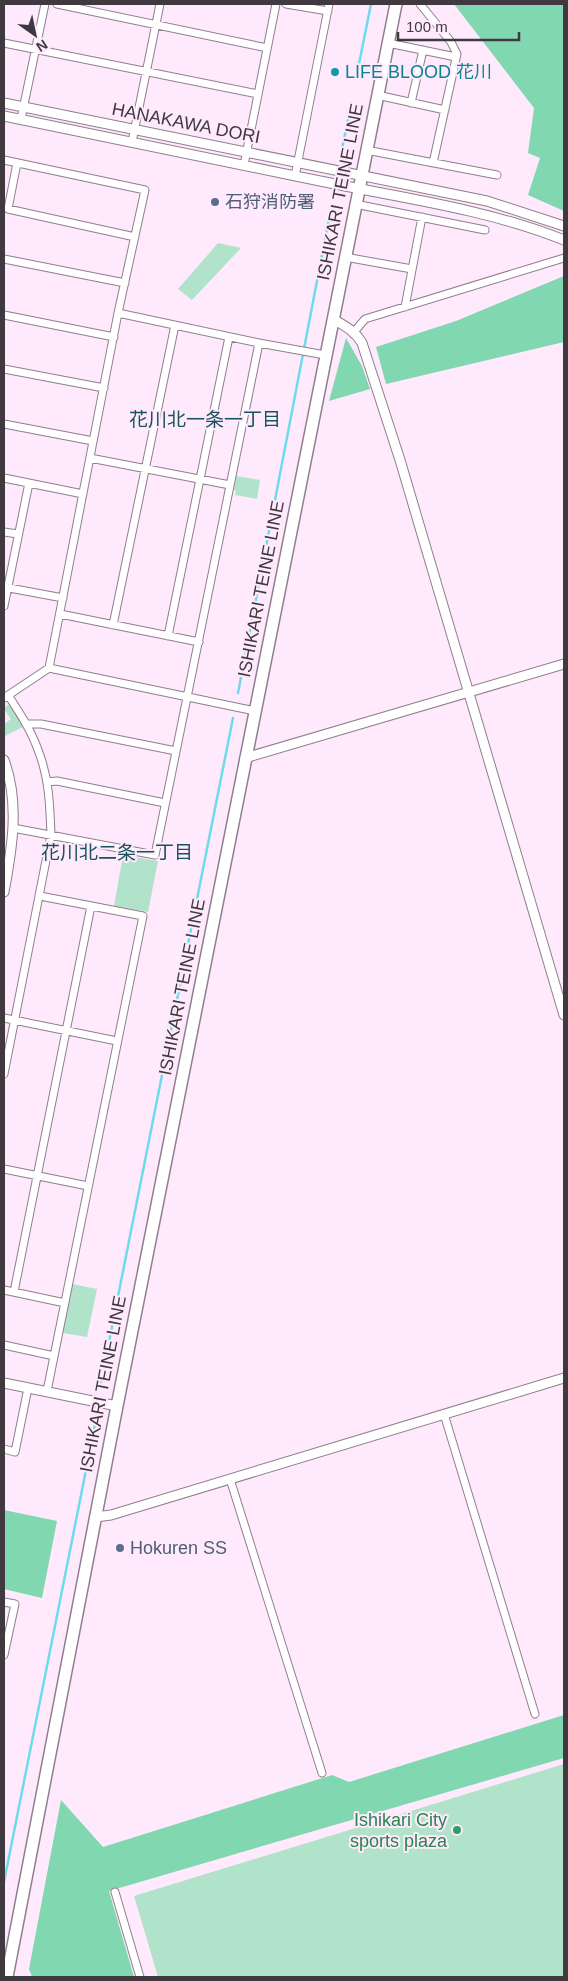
<svg xmlns="http://www.w3.org/2000/svg" width="568" height="1981" font-family="Helvetica,'Noto Sans JP',sans-serif">
  <style>
    .green { fill: #b1e3ca }
    .forest { fill: #81d7af }
    .lines { fill: none; stroke-linecap: round; stroke-linejoin: round }
    .stream { stroke: #6fdaed; stroke-width: 2.5 }
    .minor-casing { stroke: #907e8e; stroke-width: 9 }
    .tertiary-casing { stroke: #907e8e; stroke-width: 11 }
    .primary-casing { stroke: #907e8e; stroke-width: 14 }
    .minor { stroke: #fff; stroke-width: 7 }
    .tertiary { stroke: #fff; stroke-width: 9 }
    .primary { stroke: #fff; stroke-width: 11 }
    .culture-dot { fill: #0f9aa8; stroke: #feeafc; stroke-width: 2 }
    .service-dot { fill: #5c6f8a; stroke: #feeafc; stroke-width: 2 }
    .leisure-dot { fill: #2e9e5b; stroke: #feeafc; stroke-width: 2 }
    .labels { text-anchor: middle; stroke-width: 4; stroke-linejoin: round; paint-order: stroke }
    .culture-label { font-size: 18px; fill: #0d838f; stroke: #feeafc; text-anchor: start }
    .street-label { font-size: 18px; fill: #413940; stroke: #feeafc }
    .service-label { font-size: 18px; fill: #4e5e75; stroke: #feeafc; text-anchor: start }
    .leisure-label { font-size: 18px; fill: #27864d; stroke: #feeafc; text-anchor: end }
    .neighbourhood-label { font-size: 19px; fill: #18525b; stroke: #feeafc }
  </style>
  <rect width="100%" height="100%" fill="#feeafc"/>
  <path class="green" d="M218,243L241,248L192,300L178,289Z
    M236,476L260,480L257,499L235,495L236,491L234,490Z
    M7,705L11,706L23,727L5,736L4,724L11,719L4,709Z
    M123,855L158,861L148,912L114,906Z
    M72,1284L97,1289L87,1337L63,1333Z
    M564,1764V1977H158L134,1896Z"/>
  <path class="forest" d="M454,4H564V211L528,195L540,158L528,153L534,108Z
    M564,276V342L386,384L376,347L456,321Z
    M346,338L362,366L370,389L329,401Z
    M4,1510L57,1521L42,1598L4,1589Z
    M564,1715V1758L109,1891L134,1977H32L29,1969L61,1800L103,1847L332,1775L349,1782Z"/>
  <g class="lines">
    <path class="stream" d="M358,69L371,4
      M342,149L350,110
      M238,693L331,208
      M101,1382L233,718
      M4,1882L96,1420"/>
    <defs>
      <path id="minor" d="M57,4L267,48
        M286,4L328,11
        M420,4L451,42L457,54L433,163
        M4,43L258,94
        M388,43L456,57
        M377,95L445,110
        M411,103L423,50
        M21,119L45,4
        M132,142L160,4
        M366,150L497,175
        M4,160L145,190L118,313L49,668
        M17,163L8,209L135,237
        M244,165L276,4
        M295,176L329,4
        M355,204L485,230
        M345,257L412,269
        M4,259L125,283
        M405,307L422,217
        M118,313L259,343L325,355
        M4,315L114,337
        M354,332L365,319L564,258
        M4,369L104,388
        M4,424L93,441
        M90,458L230,485
        M4,478L83,494
        M4,532L18,534
        M4,587L63,598
        M4,606L29,483
        M60,614L199,642
        M113,625L175,325
        M168,636L229,337
        M4,698L49,668L255,711
        M26,724H41L176,751
        M47,782L57,781L165,803
        M13,828L155,855L259,343
        M40,896L143,916L47,1391
        M4,1018L117,1041
        M4,1074L51,835C50,806 49,777 38,750C31,730 19,712 8,695
        M4,1169L88,1186
        M4,1290L65,1303
        M14,1292L91,906
        M4,1345L54,1356
        M444,1414L535,1714
        M4,1449L15,1452L28,1388
        M230,1479L322,1773
        M4,1602L15,1604L4,1655
        M115,1892L140,1977"/>
      <path id="tertiary" d="M4,103L487,201L564,226
        M4,116C112,138 221,161 330,183C409,199 489,210 564,240
        M333,319C345,326 355,331 362,343L400,460L564,1015
        M245,758L564,664
        M4,760C20,803 12,849 4,892
        M4,1383L117,1406
        M95,1517L111,1515L564,1378"/>
      <path id="primary" d="M7,1977L117,1406L396,4"/>
    </defs>
    <use href="#minor" class="minor-casing"/>
    <use href="#tertiary" class="tertiary-casing"/>
    <use href="#primary" class="primary-casing"/>
    <use href="#minor" class="minor"/>
    <use href="#tertiary" class="tertiary"/>
    <use href="#primary" class="primary"/>
  </g>
  <circle class="culture-dot" cx="335" cy="72" r="5"/>
  <g class="service-dot">
    <circle cx="215" cy="202" r="5"/>
    <circle cx="120" cy="1548" r="5"/>
  </g>
  <circle class="leisure-dot" cx="457" cy="1830" r="5"/>
  <g class="labels">
    <g class="culture-label">
      <text x="345" y="78">LIFE BLOOD 花川</text>
    </g>
    <g class="street-label">
      <text transform="translate(186 123) rotate(11)" y="6">HANAKAWA DORI</text>
      <text transform="translate(340 192) rotate(-79)" y="6">ISHIKARI TEINE LINE</text>
      <text transform="translate(261 589) rotate(-79)" y="6">ISHIKARI TEINE LINE</text>
      <text transform="translate(182 987) rotate(-79)" y="6">ISHIKARI TEINE LINE</text>
      <text transform="translate(103 1384) rotate(-79)" y="6">ISHIKARI TEINE LINE</text>
    </g>
    <g class="service-label">
      <text x="225" y="208">石狩消防署</text>
      <text x="130" y="1554">Hokuren SS</text>
    </g>
    <g class="leisure-label">
      <text x="447" y="1826">Ishikari City<tspan x="447" dy="21">sports plaza</tspan></text>
    </g>
    <g class="neighbourhood-label">
      <text x="205" y="426">花川北一条一丁目</text>
      <text x="117" y="859">花川北二条一丁目</text>
    </g>
  </g>
  <rect width="568" height="1981" fill="none" stroke="#413940" stroke-width="10"/>
  <g transform="translate(35 35) rotate(147)" stroke="#feeafc" stroke-width="4" paint-order="stroke">
  <path d="M0-4L9 19L0 12L-9 19Z" fill="#413940"/>
  <text y="-8" font-size="14" font-weight="bold" text-anchor="middle" fill="#413940">N</text>
  </g>
  <path d="M398 32v8h121v-8" fill="none" stroke="#413940" stroke-width="2.5"/>
  <text x="406" y="32" font-size="15" fill="#413940" stroke="#feeafc" stroke-width="4" paint-order="stroke">100 m</text>
</svg>
